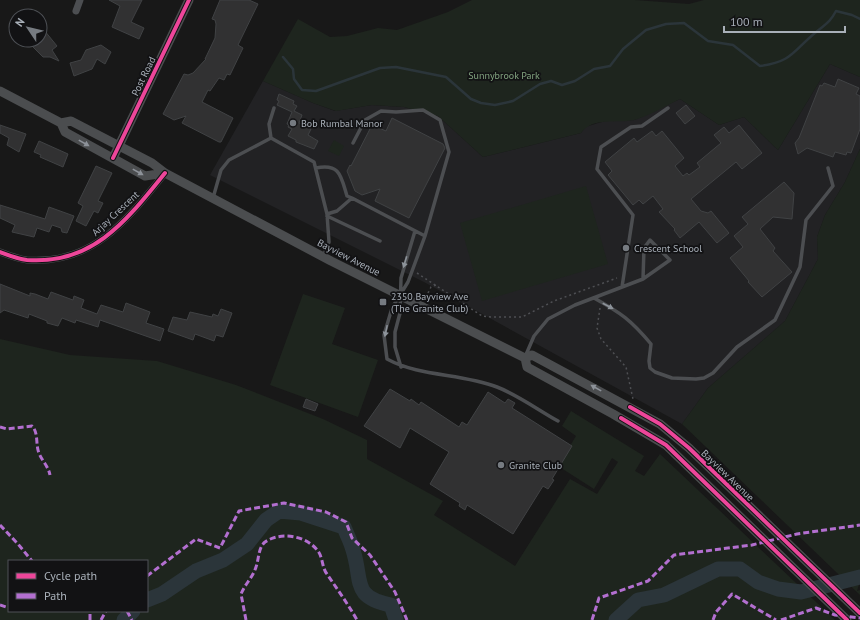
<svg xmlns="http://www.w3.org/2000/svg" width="860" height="620" font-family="'PT Sans',sans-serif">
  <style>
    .built { fill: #222224 }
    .green { fill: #1e251e; fill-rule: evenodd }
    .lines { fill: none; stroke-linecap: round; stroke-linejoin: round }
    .stream { stroke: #2b353a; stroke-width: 2.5 }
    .river { stroke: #2b353a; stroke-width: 15 }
    .building { fill: #313132; stroke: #404244 }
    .path { stroke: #4e4f53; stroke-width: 1.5; stroke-dasharray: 2 3; stroke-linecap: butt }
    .lane { stroke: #4c4e51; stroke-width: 3.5 }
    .street { stroke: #4c4e51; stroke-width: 7 }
    .secondary { stroke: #4b4d4f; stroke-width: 9 }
    .quiet { stroke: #b36fd0; stroke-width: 3; stroke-dasharray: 6 3; stroke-linecap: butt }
    .cycleway-casing { stroke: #121214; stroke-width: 6 }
    .cycleway { stroke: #ed469a; stroke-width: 4 }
    .oneway { fill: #8d9299 }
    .oneway2 { fill: #8d939a }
    .poi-dot { fill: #767b81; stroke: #121214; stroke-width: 1.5 }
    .labels { text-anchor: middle; stroke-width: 3.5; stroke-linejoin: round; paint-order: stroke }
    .park-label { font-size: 10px; fill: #83a480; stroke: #121214 }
    .street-label { font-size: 10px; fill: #a9b0b9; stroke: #121214 }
    .poi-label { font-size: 10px; fill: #a9b0b9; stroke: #121214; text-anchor: start }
  </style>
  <rect width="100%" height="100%" fill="#181818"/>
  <path class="built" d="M830,64L860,77V149L845,182L825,215L817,237L818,259L785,321L708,388L682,424L424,282L210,175L263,81L313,103L335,111L372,105L404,107L438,116L483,157L581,133L585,127L605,121L634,120L680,99L719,125L744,117L778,150Z"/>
  <path class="green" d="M472,0H635L689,4L704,0H860V77L830,64L778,150L744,117L719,125L680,99C665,106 649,116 634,120C616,124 594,116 581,133L483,157L438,116L404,107L372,105L336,111L313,103L263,81L298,19L330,37L347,36L378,28L397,30L448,12Z
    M334,140L344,146L339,156L328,151Z
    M860,149V581L857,591L860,590V595L682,424L708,388L785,321L818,259L817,237L825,215L845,182Z
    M586,186L608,264L482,301L460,223Z
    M303,294L345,308L332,344L378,360L358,417L270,385Z
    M0,339L70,355L157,361L236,385L323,419L367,440V459L443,501L434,515L515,566L570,479L597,494L618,462L612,458L594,489L558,466L576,436L562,426L571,411L644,456L635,471L644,476L660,454L835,620H0ZM9,561H147V611H9Z"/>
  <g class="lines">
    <path class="stream" d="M283,57L293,69L294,79L302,90L316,91L380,68L396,67L446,77L471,99L481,103L495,105L513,101L540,84L551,81L562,85L575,81L594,69L610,66L623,49L646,30L666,24L684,23L708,41L733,45L760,66C792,62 793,51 815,33C825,24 829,24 836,11L852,15L860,19"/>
    <path class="river" d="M147,600L162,594L196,571L223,560L247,544L266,520L279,511L301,513L344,527C347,535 351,542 353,550C363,581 351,597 391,605L396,620
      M124,620L133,611
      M616,620L638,600L664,595L718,569H740L758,582L778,589L801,592L860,577"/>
  </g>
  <path class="building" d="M109,0H142L131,22L144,28L139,39L112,27L120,6Z
    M220,0H249L258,4L238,45L243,48L230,75L227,74L224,80L219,78L210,91L208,90L202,102L233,118L221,142H219L182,123L186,116L174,120L163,114L184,74L188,75L193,73L206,59H205L215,38L216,24L215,20L212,19Z
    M44,30L57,46L52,50L59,61L50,57H43L26,40H40V34Z
    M101,45L111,52L105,64L97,59L92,69L74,76L70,63L81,60L86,50Z
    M838,79L859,88L856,94L860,96V129L851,153L847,152L846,155L835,152L833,157L807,148L798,154L795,143L799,138L820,85L822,86L824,83L835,87Z
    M279,94L294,101L293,104L297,106L294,111L302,115L299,123L311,129L308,135L318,141L314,149L296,142V140L288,136L292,129L288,127L289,125L287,124L292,112L277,105L279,101L277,100Z
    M686,105L695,116L685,124L676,113Z
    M392,118L443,144L445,148L409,218L375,201L380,189L362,195L355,191L347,171L350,165L351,166L372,125L386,131Z
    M0,125L26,134L19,152L7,145L9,138L0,133Z
    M739,125L762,153L742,169L736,162L691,199L701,211L708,213L711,211L729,233L717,243L699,222L680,238L674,230L675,229L659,212L663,209L653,196L643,204L639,200L633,205L608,175L612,171L605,162L634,138L637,142L652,131L656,136L662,131L684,158L675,166L683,176L687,173L689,175L700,167L697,163L721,143L714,135L724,127L729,133Z
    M39,141L68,154L63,167L40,157L41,155L34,152Z
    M96,166L112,173L98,201L103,203L98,213L94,211L86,226L76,221L83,206L78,203Z
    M784,182L794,193L792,219L773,217L760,229L775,248L773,251L792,272L762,297L748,282L749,281L730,258L743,247L734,236L748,224L742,217Z
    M0,205L45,219L49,207L74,216L67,233L62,232L61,228L52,225L49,232L37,228L34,237L12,232L15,225L0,218Z
    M0,284L30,296V293L35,294L48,299L51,292L73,300L74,296L84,300L81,308L97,314L101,305L123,312L126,303L150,312L146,323L164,329L160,341L100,320L98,327L76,320L75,323L62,318L58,326L47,323V321L42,319L29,314L28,318L4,310L0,313Z
    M221,309L232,313L223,337L216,335L214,341L195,334L193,340L168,331L173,317L187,320L190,312L212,317L213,314L218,316Z
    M390,389L410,401L411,399L419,405L421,402L459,427L462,422L467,425L488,392L505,403L508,399L515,403L512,408L572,446L552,479L554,480L548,489L543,486L513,534L467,505L465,510L459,506L460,503L430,484L449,452L410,428L400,448L364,426Z
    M306,399L318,404L315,411L303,407Z"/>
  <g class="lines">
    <path class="path" d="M417,273L482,316L491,317H522L554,301L617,278
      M428,293L431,287L436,285
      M600,308L597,328L601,339L626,367L633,399"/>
    <path class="lane" d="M271,138L269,124L274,108
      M316,168C340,163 341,176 347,196L352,198
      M213,198L221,170L229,160L271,138L314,162L327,214L329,242L323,257
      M327,214L337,211L352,198L425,236L449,152L440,120L423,110L396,112L381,111L365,120L353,143
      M327,216L380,241
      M425,236L408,282L392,308L384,335L387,359C420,377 461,373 497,387C518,395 538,410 558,421
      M622,287L633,215L597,169L601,147L631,127L642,126L668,108
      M594,298C621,313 631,320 651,344L649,361L650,368L655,372L672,378L696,379L704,378L713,373L737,347L775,320L800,267L806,220L833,186L828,168
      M525,357L534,336L548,319L575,305L643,279L670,260L650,240L644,248L643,279
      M401,367L395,347V332L400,313L401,278L415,231"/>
    <path class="street" d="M76,11L80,0
      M0,252C8,255 18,259 27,260C93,265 127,220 165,173"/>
    <path class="secondary" d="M0,91L61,123L71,121L152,163L165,173L331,261L525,358L532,355L660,424L689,448L860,613
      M61,123L65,132L145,176L165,173
      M113,158L189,0
      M525,358L527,367L613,414L666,445L847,620"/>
    <path class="quiet" d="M0,427L7,429L32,426C38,432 36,442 38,450C40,459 48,465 50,475
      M0,525L18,544L32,561
      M147,576L196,539L220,548L239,511L284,503L326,512L346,522L352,538L370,555L395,592L407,620
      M0,605L9,608
      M127,611L132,620
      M90,620V611
      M101,620L106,611
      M246,620L241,594C245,584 253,577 256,567C259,559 258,548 265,542C281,531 307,536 318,551C323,558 322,568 327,574C337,589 348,604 357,620
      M592,620L599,598L648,581L674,555L752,545L797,534L860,525
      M713,620L716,612L732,594L776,620
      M781,620L816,608L835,615L860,618"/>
    <defs>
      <path id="cycleway" d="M113,158L189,0
        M0,252C8,255 18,259 27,260C93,265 127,220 165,173
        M630,407L660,424L689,448L860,613
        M621,418L666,445L847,620"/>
    </defs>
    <use href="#cycleway" class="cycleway-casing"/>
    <use href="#cycleway" class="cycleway"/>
  </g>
  <defs><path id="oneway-solid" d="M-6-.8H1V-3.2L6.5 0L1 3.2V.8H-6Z"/></defs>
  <g class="oneway">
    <use href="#oneway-solid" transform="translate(84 143) rotate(29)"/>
    <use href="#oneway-solid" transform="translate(138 172) rotate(29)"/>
    <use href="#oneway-solid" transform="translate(596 388) rotate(-151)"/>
  </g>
  <g class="oneway2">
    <use href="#oneway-solid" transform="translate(405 262) rotate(107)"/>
    <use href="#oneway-solid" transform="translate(608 306) rotate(28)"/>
    <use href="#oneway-solid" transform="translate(386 331) rotate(102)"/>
  </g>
  <g class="poi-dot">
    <circle cx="293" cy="123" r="4"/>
    <circle cx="626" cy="248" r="4"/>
    <rect x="379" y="298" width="8" height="8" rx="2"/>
    <circle cx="501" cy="465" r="4"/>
  </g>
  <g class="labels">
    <g class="park-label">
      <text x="504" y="79">Sunnybrook Park</text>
    </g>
    <g class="street-label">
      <text transform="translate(143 76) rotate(-64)" y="4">Post Road</text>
      <text transform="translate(115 213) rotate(-43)" y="4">Arjay Crescent</text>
      <text transform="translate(349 257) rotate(27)" y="4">Bayview Avenue</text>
      <text transform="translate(728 475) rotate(44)" y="4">Bayview Avenue</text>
    </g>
    <g class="poi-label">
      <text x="301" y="127">Bob Rumbal Manor</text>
      <text x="634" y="252">Crescent School</text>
      <text x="391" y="300">2350 Bayview Ave<tspan x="391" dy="12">(The Granite Club)</tspan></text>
      <text x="509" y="469">Granite Club</text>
    </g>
  </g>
  <rect x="8" y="560" width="140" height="52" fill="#121214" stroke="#4e5156"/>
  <rect x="16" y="573" width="20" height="6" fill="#ed469a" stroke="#4e5156"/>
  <text x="44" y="580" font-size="12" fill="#a9b0b9">Cycle path</text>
  <rect x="16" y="593" width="20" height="6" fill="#b36fd0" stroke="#4e5156"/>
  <text x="44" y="600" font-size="12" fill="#a9b0b9">Path</text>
  <g transform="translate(28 28) rotate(305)"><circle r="19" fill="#121214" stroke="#4e5156"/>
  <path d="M0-3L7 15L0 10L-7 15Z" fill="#767b81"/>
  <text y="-6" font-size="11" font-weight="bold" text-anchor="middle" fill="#a9b0b9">N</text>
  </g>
  <path d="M724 26v6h121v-6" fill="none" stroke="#a9b0b9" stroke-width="2"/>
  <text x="730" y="26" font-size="12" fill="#a9b0b9" stroke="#121214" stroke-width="3" paint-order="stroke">100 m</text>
</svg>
